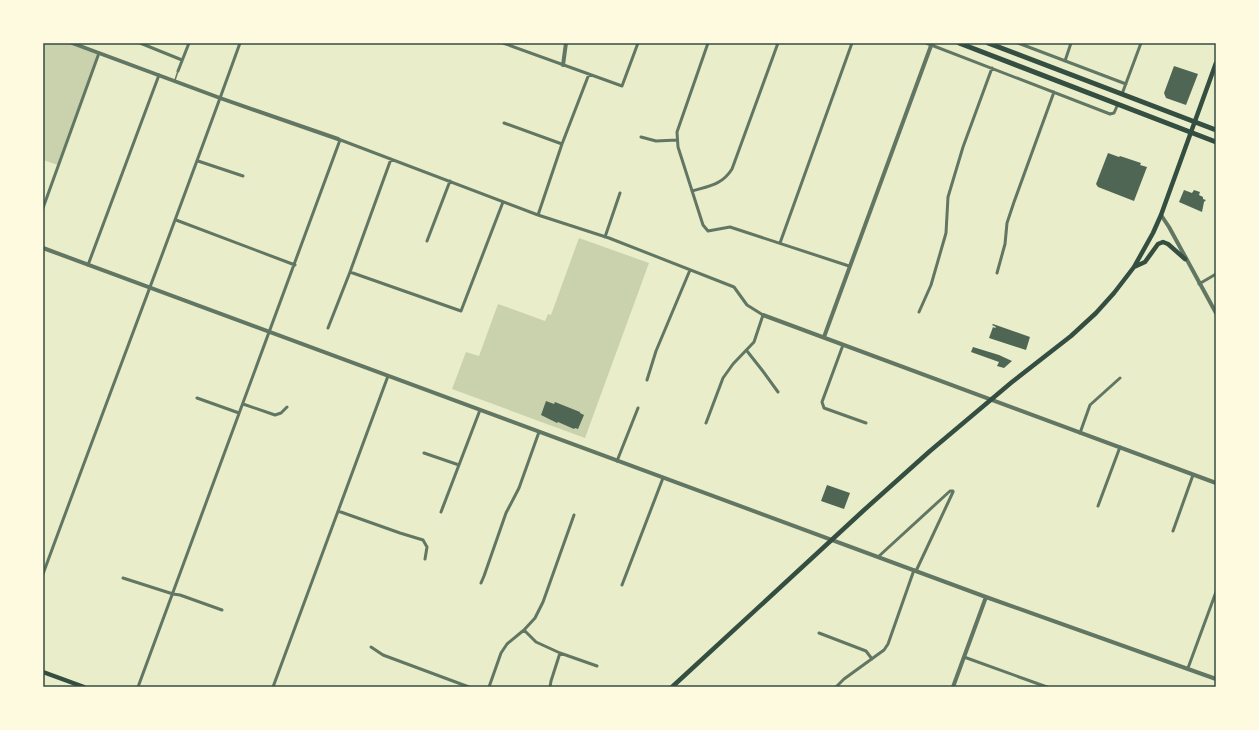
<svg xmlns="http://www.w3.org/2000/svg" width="1259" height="730" font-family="Figtree,sans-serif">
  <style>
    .green { fill: #cad2ad }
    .building { fill: #4f6655 }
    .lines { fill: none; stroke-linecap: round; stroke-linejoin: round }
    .service { stroke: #617663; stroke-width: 1.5 }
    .minor { stroke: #617663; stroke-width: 3 }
    .tertiary { stroke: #617663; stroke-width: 4 }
    .secondary { stroke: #344e41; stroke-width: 4.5 }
    .primary { stroke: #344e41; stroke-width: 5 }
    .neatline { fill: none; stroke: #344e41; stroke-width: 1.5 }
  </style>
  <rect width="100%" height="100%" fill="#e9edc9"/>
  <path class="green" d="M43,43H69L98,54L58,165L43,160Z
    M579,238L649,263L585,438L452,389L466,352L479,356L498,304L545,321L548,314L551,315Z"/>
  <path class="building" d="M1174,66L1198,74L1186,105L1166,98L1164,93Z
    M1108,153L1119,157L1120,156L1141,163L1140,165L1147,167L1134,201L1098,187L1096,184Z
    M1184,190L1192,193L1194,190L1200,192L1199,195L1203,197V199L1206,200L1204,202L1202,212L1179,202Z
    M993,324L1030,337L1026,350L989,338L993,327L995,328L996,327L992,325Z
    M973,347L999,355L1012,361L1004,368L997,366L999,362L971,352Z
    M546,401L554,404L555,402L580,412V413L584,415L578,429L575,428L574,429L558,422L557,423L541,415Z
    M827,485L850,493L844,509L821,501Z"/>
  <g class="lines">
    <path class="service" d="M175,80L178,71"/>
    <path class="minor" d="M140,43L182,60
      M503,43L622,86L638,43
      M708,43L677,132L678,147L703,225L708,231L730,227L849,266
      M926,43L1110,114L1114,113L1118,104
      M1018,43L1126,84
      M1065,61L1071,43
      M178,71L189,43
      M1122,94L1141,43
      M504,123L562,144
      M641,137L656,141L677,140
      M338,139L538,215L609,238L734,287L747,305L763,315L754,342L733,364L723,378L706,423
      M198,161L243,176
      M692,191C709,186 722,185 732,169L778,43
      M43,208L99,53
      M538,215L562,144L589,74
      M176,220L295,265
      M605,237L620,193
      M427,241L450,181
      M780,243L852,43
      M88,265L159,75
      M350,272L461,311L503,202
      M997,273L1005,244L1007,223L1014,202L1054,92
      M1199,284L1216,274
      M919,312L931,285L946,233L948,197L963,147L992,68
      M328,328L350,272L391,159
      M843,345L822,402L824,408L866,423
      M747,351L762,370L778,392
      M647,380L656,351L690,270
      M197,398L239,413
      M243,404L275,415L281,413L287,407
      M1080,433L1090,405L1120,378
      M424,453L459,465
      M617,461L638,408
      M1098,506L1120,447
      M338,511L400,533L423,540L427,547L425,559
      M441,512L480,410
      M1173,531L1193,475
      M878,557L950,491H953V492L916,571
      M43,574C108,397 176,221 240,43
      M123,578L173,594L180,595L222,610
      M481,583L484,576L506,513L519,488L539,432
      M622,585L663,478
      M524,630L536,642L560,653L597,666
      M819,633L866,651L872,659
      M371,647L383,655L469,687
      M964,657L1047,687
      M1188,668L1216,592
      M138,687L340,140
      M273,687L388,376
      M489,687L501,653L507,644L524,630L535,618L543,602L574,515
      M550,687L551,681L560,653
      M836,687L844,679L884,650L888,644L914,570"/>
    <path class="tertiary" d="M72,43L220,98L338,139
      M563,65L566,43
      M1161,215L1169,227L1216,313
      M43,248L986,597L1216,679
      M763,315L1216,483
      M824,337L932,43
      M953,687L986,597"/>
    <path class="secondary" d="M1134,267L1145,262L1158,244L1163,242L1168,244L1185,259
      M43,672L84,687
      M672,687L863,511L930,451L1012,382L1071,336L1096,313L1114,293L1134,267L1153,233L1161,215L1216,63"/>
    <path class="primary" d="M959,43L1216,142
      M988,43L1216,130"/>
  </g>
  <rect width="1259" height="730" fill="none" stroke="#fefae0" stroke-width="88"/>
  <rect x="44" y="44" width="1171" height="642" class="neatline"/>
</svg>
